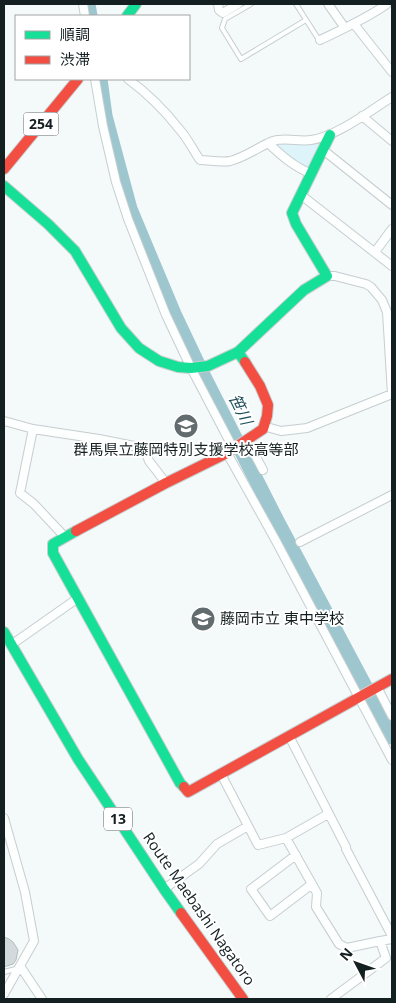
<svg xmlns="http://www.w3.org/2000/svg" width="396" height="1003" font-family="'Open Sans','Noto Sans JP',sans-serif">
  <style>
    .green { fill: #ddf4fa }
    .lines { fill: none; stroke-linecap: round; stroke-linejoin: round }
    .river { stroke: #9dc6cf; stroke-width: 15 }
    .building { fill: #d2dadc; stroke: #b5bcbe }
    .lane-casing { stroke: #c6cecf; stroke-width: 6 }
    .street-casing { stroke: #c6cecf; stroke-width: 10 }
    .fast-casing { stroke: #c6cecf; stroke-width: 12 }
    .jam-casing { stroke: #c6cecf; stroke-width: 12 }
    .lane { stroke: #fdfefe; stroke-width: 4 }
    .street { stroke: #fdfefe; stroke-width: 8 }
    .fast { stroke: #16e098; stroke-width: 10 }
    .jam { stroke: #f24e42; stroke-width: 10 }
    .labels { text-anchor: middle; stroke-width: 4; stroke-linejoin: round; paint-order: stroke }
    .shield { fill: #fff; stroke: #5a6264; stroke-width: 1 }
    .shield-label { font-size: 14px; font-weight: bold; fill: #141f21 }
    .poi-label { font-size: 15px; fill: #141f21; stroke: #fff }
    .street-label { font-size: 15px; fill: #141f21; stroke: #fff }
    .water-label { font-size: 16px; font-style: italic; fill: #1f4f5a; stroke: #fff }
  </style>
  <rect width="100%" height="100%" fill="#f4f9fa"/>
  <path class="green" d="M318,140L320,141L309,169L291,159L274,144C289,141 305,147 318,140Z"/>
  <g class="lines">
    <path class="river" d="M88,4L90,16
      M100,79L105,116L130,209L174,314L201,371L277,521L392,737"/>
  </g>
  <path class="building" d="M4,937L9,939L13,942L18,950L16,960L13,964L4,967Z"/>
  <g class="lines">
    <defs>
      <path id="lane" d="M251,4L225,19L222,28L241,59L306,20
        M296,4L319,40
        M4,972L16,969"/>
      <path id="street" d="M83,4L85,16
        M218,4L219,10L223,13L238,4
        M328,4L345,28
        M354,24L392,72
        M320,40C343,29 366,19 387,4
        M95,79L103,126L116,182L128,219L166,315L191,368L233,448
        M128,79C147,93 166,112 180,130C188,139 193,150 200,160C209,160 221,163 230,161C246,157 258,147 273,141C285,137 299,142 311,140C336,137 371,110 392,97
        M362,116L392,141
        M268,143C282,156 294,167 312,174
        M322,149L392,205
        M301,195L392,266
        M375,252L392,229
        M4,421L33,429L99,439L144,448L149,461L166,483
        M263,426L281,431L307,428L392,394L387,312L382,300L371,287L366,284L335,276H327
        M33,429L20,493L34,504L65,537
        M247,440L263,470
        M227,453L276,541L392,760
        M300,542L392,495
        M11,645L78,598
        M377,687L392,716
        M289,736L346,847V849L392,936
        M221,774L258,845L286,838L317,893L316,907L339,944L347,948L380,941L392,939
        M4,818L25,892L34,941L4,994
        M286,838L328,814
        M296,855L251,889L270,916L312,884
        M164,889L199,864L217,844L248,826
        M20,966L42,999
        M331,999L386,958L380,941"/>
      <path id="fast" d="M127,16L136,4
        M4,186L48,224L75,251L121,328L139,348L159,361L178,367L191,368L208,366L238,352
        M245,362L238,352L304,290L327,276L296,224L292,213L330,135
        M76,531L53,544V553L180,783L184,787
        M4,632L78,759L164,889L181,913"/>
      <path id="jam" d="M4,169L78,79
        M76,531L166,483L227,453L263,429L267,416L268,405L260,386L245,362
        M184,787L188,792L392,679
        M181,913L243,999"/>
    </defs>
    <use href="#lane" class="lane-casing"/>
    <use href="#street" class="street-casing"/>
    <use href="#fast" class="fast-casing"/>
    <use href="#jam" class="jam-casing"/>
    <use href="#lane" class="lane"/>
    <use href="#street" class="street"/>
    <use href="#fast" class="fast"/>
    <use href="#jam" class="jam"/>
  </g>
  <defs>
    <symbol id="school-disc" viewBox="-11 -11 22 22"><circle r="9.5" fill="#626b6d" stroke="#fff"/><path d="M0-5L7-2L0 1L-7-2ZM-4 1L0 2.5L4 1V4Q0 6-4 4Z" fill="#fff"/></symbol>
  </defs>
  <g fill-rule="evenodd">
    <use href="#school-disc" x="172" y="412" width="28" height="28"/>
    <use href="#school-disc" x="189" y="605" width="28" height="28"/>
  </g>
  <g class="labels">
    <g class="shield">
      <rect x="23.5" y="112.5" width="35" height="23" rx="4"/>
      <rect x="104" y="807.5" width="28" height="23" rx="4"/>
    </g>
    <g class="shield-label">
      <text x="41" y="129">254</text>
      <text x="118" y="824">13</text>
    </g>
    <g class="poi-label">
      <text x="186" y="455">群馬県立藤岡特別支援学校高等部</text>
      <text x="220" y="624" text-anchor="start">藤岡市立 東中学校</text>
    </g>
    <g class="street-label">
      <text transform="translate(199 909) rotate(55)" y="5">Route Maebashi Nagatoro</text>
    </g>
    <g class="water-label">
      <text transform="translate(241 409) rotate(64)" y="6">笹川</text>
    </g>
  </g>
  <rect width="396" height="1003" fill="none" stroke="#141f21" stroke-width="10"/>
  <rect x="15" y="15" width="175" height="65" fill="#ffffff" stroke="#a1a5a6"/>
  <rect x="25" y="31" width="25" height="8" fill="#16e098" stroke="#a1a5a6"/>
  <text x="60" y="40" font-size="15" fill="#141f21">順調</text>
  <rect x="25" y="56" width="25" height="8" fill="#f24e42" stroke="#a1a5a6"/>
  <text x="60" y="65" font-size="15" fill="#141f21">渋滞</text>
  <g transform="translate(356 963) rotate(311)" stroke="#ffffff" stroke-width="4" paint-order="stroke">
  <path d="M0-4L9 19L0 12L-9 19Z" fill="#141f21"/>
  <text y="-8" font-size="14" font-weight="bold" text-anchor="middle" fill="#141f21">N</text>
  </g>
</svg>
